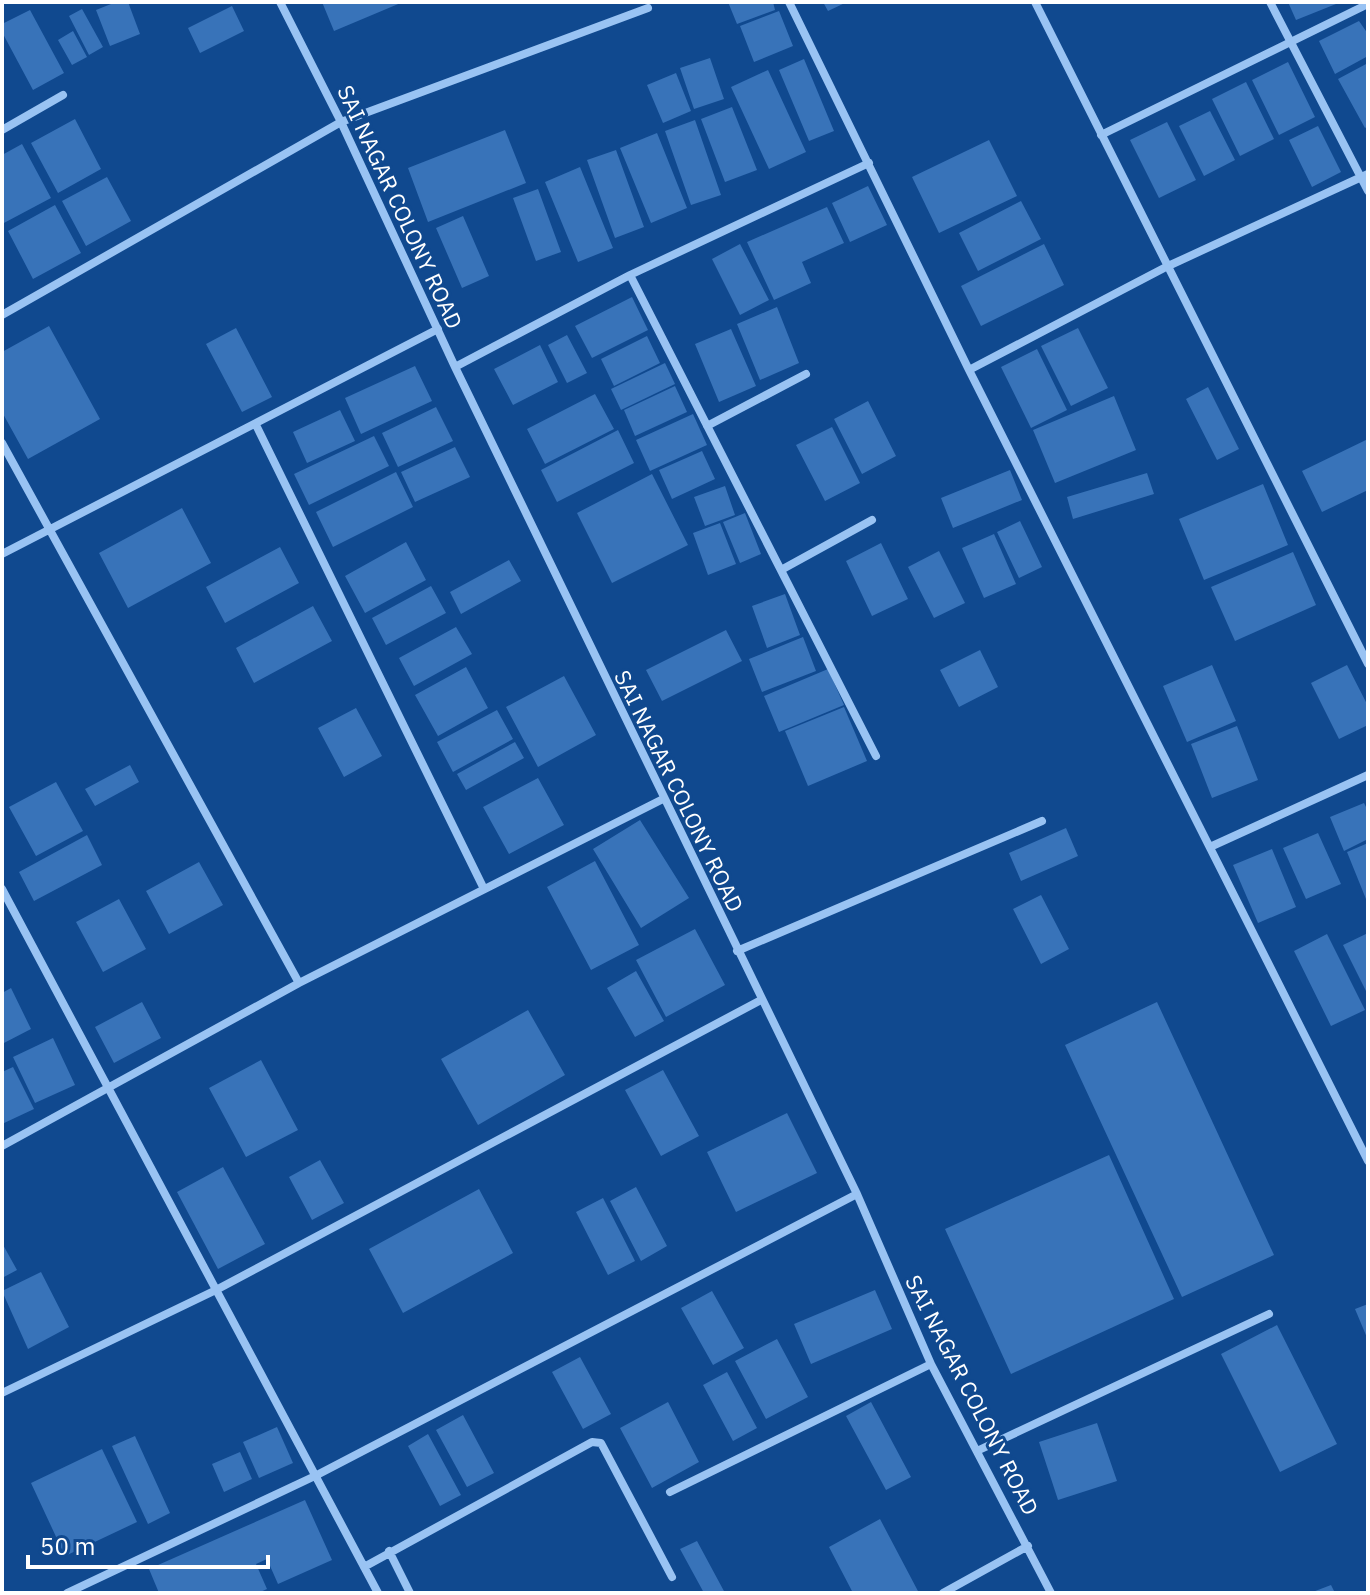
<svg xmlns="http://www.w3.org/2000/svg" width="1370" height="1595" font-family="'IBM Plex Sans',sans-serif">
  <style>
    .building { fill: #3873b9 }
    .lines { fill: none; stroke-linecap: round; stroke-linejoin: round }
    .minor { stroke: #99c3f3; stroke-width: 8 }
    .labels { text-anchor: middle; stroke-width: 6; stroke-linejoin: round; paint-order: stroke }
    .street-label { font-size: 22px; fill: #fff; stroke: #10498f }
  </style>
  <rect width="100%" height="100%" fill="#10498f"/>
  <path class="building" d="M116,2H128L140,34L110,46L96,10Z
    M322,2H403L334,31Z
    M728,2H773L775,10L737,24Z
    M823,2H847L828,11Z
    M1288,2H1341L1296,20Z
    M232,6L244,31L200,53L188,28Z
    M82,9L103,47L89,55L69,16Z
    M30,10L64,73L33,90L2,32V24Z
    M779,11L793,46L754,62L740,26Z
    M1359,21L1368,34V56L1335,74L1319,41Z
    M73,31L87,57L72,65L58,40Z
    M710,58L724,99L694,109L680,68Z
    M804,59L834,131L809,141L779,70Z
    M1288,62L1315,117L1279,135L1252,80Z
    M1368,63V126L1365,128L1338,79Z
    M768,70L806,152L769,169L731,87Z
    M676,73L691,111L663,123L647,85Z
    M1246,82L1274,139L1240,156L1212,99Z
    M732,107L757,170L725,182L701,119Z
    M1210,111L1235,160L1204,176L1179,126Z
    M75,119L101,169L58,193L31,143Z
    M695,120L721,195L691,205L665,131Z
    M1167,122L1196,180L1159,198L1130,140Z
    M1318,126L1341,172L1312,187L1289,140Z
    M505,130L526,183L428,222L408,168Z
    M657,133L687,208L651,223L620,148Z
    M989,140L1017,196L939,233L912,177Z
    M22,144L51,198L2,224V155Z
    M616,150L644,227L615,238L587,160Z
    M580,167L613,248L578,262L545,182Z
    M107,177L131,221L86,246L62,201Z
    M868,186L887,225L850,242L832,203Z
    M538,189L561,252L536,261L513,198Z
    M1021,201L1041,239L978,271L959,233Z
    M55,205L81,253L33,279L8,231Z
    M827,207L844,243L802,262L811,283L774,300L747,242Z
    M463,216L489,276L462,288L436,228Z
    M740,244L769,300L740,315L712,259Z
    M1044,244L1064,285L981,326L961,286Z
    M632,297L648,330L592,358L575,326Z
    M777,307L799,363L760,380L737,324Z
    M49,326L100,419L28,459L2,412V352Z
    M236,328L272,397L242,412L206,344Z
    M1078,328L1108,388L1071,406L1041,346Z
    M731,329L756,386L719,402L695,344Z
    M567,335L587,373L567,383L548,345Z
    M647,336L660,363L614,386L601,359Z
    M540,345L558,382L513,405L494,369Z
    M1037,349L1067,410L1031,428L1001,367Z
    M665,363L675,384L621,410L611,389Z
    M415,366L432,401L361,434L345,398Z
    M675,386L687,412L635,436L624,410Z
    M1208,387L1239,449L1217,460L1186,399Z
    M595,394L614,429L545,464L527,429Z
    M1114,396L1136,450L1055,483L1033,430Z
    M868,401L896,456L862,474L834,419Z
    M436,407L453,441L398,467L382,433Z
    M340,410L355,441L307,463L293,432Z
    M693,414L707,445L650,471L636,440Z
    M832,427L860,483L825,501L796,445Z
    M618,430L634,463L557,502L541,470Z
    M374,436L389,466L309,505L294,474Z
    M1368,439V490L1322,512L1302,471Z
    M455,447L470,477L415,502L401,472Z
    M702,451L715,479L672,499L659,470Z
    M1010,470L1022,500L953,528L941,498Z
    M396,472L413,507L333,547L316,512Z
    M1147,473L1154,494L1073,519L1067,497Z
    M652,474L688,545L612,583L577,513Z
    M1263,484L1288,545L1204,580L1179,519Z
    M725,486L735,515L705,526L694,497Z
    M182,508L211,563L128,608L99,553Z
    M745,513L761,554L740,563L723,522Z
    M1020,521L1042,567L1019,578L997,532Z
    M720,523L736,564L708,575L693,533Z
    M994,534L1016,584L984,598L962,548Z
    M406,542L426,580L365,613L345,576Z
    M881,543L908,599L872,616L846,561Z
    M280,547L299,583L225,623L206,587Z
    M939,551L965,603L934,618L908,567Z
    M1293,552L1316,605L1235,641L1211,587Z
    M509,560L521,581L461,614L450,592Z
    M431,586L446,613L386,645L372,618Z
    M785,594L800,635L767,648L752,606Z
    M313,606L332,641L254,683L236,648Z
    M456,627L472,654L414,686L399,658Z
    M726,630L742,661L662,701L646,670Z
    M803,637L816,671L762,692L749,659Z
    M980,650L998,687L959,707L940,670Z
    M1212,665L1236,721L1187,742L1163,686Z
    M1347,665L1368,706V725L1339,739L1311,683Z
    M466,667L488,708L438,736L415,695Z
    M828,669L844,705L779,732L764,696Z
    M564,676L596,735L538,767L506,707Z
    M844,707L867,761L808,786L785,731Z
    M356,708L382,756L344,777L318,728Z
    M497,710L513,739L453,772L437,742Z
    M1237,726L1258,780L1212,798L1191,744Z
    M515,742L524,758L466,790L457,774Z
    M130,765L139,782L95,806L85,789Z
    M538,778L564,825L509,854L483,807Z
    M56,782L83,831L36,856L9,807Z
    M1364,803L1368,811V839L1344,851L1330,817Z
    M640,820L689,898L641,928L593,849Z
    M1066,828L1078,856L1021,881L1009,853Z
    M1318,833L1341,884L1306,899L1283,848Z
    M87,835L102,865L34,901L19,872Z
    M1368,843V904L1347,852Z
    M1272,849L1296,907L1258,923L1233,865Z
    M595,861L639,945L591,970L547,887Z
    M199,862L223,905L169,934L146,891Z
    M1041,895L1069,949L1041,964L1013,909Z
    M119,899L146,949L103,972L76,922Z
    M695,929L725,985L666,1017L636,960Z
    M1368,933V995L1343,945Z
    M1327,934L1365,1010L1331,1026L1294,951Z
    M636,971L664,1021L635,1037L607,988Z
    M11,988L31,1029L2,1044V993Z
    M142,1002L161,1038L114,1063L95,1027Z
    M1157,1002L1274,1255L1182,1297L1065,1045Z
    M528,1010L565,1075L478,1125L441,1059Z
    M53,1038L75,1085L35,1103L13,1057Z
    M261,1060L298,1130L246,1157L209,1088Z
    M13,1067L34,1109L2,1124V1072Z
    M663,1070L699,1136L661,1156L625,1090Z
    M787,1113L817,1173L736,1212L707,1152Z
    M1109,1155L1174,1299L1011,1374L945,1229Z
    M320,1160L344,1203L312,1220L289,1177Z
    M223,1167L265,1244L218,1269L177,1192Z
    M636,1187L667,1246L641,1261L610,1201Z
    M479,1189L513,1253L403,1313L369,1249Z
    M603,1198L635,1261L608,1275L576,1212Z
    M2,1243L17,1270L2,1278Z
    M41,1272L69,1327L28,1349L2,1291Z
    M875,1290L892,1329L811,1364L794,1324Z
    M712,1291L744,1348L713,1365L681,1308Z
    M1368,1304V1340L1355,1309Z
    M1277,1325L1337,1444L1280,1472L1221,1354Z
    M777,1339L808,1397L766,1419L735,1361Z
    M580,1357L611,1414L583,1429L552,1372Z
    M727,1372L757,1428L733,1441L703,1385Z
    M668,1402L699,1462L652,1488L620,1428Z
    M871,1402L911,1477L886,1490L846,1416Z
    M463,1415L494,1473L467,1487L436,1430Z
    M1097,1423L1117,1481L1058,1500L1039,1442Z
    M277,1427L293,1463L259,1478L243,1442Z
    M428,1434L461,1495L440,1506L408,1446Z
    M135,1436L170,1513L148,1524L112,1446Z
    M102,1449L137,1522L65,1556L31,1483Z
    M240,1452L252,1479L224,1492L212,1464Z
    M305,1500L332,1560L278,1584L267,1559L256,1564L267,1589L258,1593H159L149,1569Z
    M880,1519L919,1593H853L829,1547Z
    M697,1541L725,1593H704L680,1549Z
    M1331,1585L1335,1593H1310Z"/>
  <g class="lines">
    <path class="minor" d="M280,2L341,122L455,367L857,1194L931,1364L1051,1593
      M789,2L969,370L1368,1161
      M1035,2L1368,664
      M1270,2L1368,191
      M2,130L63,95
      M1101,135L1368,4
      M630,275L876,756
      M2,315L341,122L648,8
      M455,367L630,275L869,163
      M969,370L1166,267L1368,174
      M256,425L484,889
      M707,426L806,374
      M2,443L299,983
      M2,554L438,329
      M781,570L872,520
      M1210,847L1368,775
      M2,889L378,1593
      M737,951L1042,821
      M2,1146L299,983L663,799
      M2,1393L216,1290L761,1000
      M979,1450L1269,1314
      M670,1492L931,1364
      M389,1551L410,1593
      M364,1567L592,1442L601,1443L672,1577
      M67,1593L315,1476L857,1194
      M943,1593L1028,1546"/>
  </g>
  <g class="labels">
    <g class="street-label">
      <text transform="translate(400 207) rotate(65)" y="8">SAI NAGAR COLONY ROAD</text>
      <text transform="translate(679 791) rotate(64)" y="8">SAI NAGAR COLONY ROAD</text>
      <text transform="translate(972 1395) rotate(63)" y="8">SAI NAGAR COLONY ROAD</text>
    </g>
  </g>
  <rect width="1370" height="1595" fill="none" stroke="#ffffff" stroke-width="8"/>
  <path d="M28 1555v12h240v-12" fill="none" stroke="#ffffff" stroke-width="4"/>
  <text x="40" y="1555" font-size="24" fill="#ffffff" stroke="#10498f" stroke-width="6" paint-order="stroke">50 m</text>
</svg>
